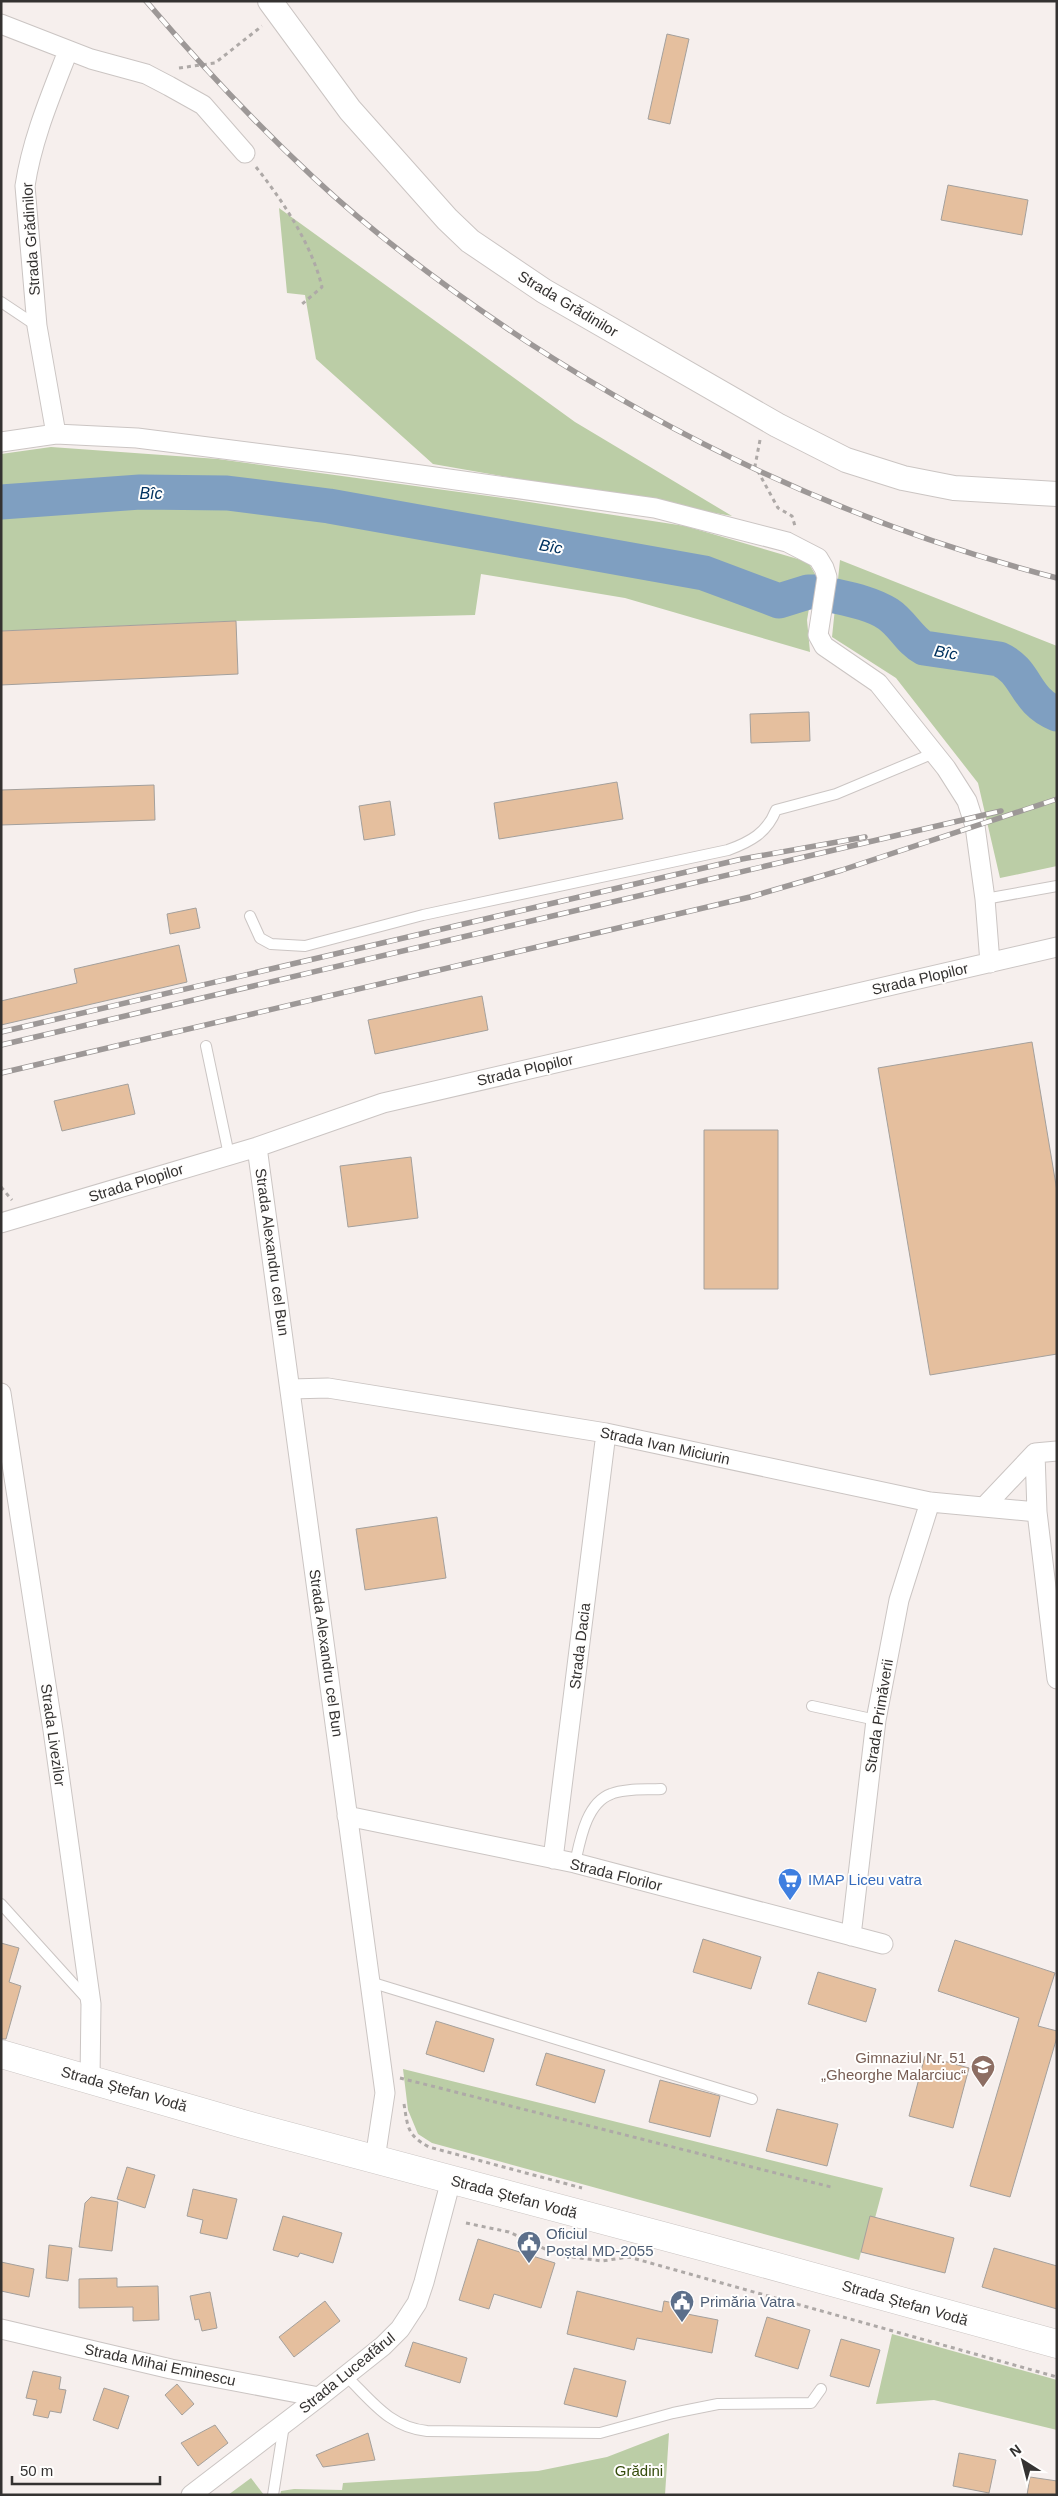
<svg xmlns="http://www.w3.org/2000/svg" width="1058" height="2496" font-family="Arial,sans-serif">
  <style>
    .green { fill: #bbcda6 }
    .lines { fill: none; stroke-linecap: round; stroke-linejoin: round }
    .river { stroke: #7f9fc1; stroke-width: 35 }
    .building { fill: #e5bf9e; stroke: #a4a09c }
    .service-casing { stroke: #cbc5c3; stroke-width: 12 }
    .minor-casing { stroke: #cbc5c3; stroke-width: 21 }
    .tertiary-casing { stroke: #cbc5c3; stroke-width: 26 }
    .trunk-casing { stroke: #cbc5c3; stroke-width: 29 }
    .path { stroke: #aea9a7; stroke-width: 3; stroke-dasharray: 4 4; stroke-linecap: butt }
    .service { stroke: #fff; stroke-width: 10 }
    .minor { stroke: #fff; stroke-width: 19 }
    .tertiary { stroke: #fff; stroke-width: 24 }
    .trunk { stroke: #fff; stroke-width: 28 }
    .rail-casing { stroke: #9d9897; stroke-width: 5.5 }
    .rail { stroke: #fffefd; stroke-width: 4; stroke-dasharray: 11; stroke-linecap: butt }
    .labels { text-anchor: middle; stroke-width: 4; stroke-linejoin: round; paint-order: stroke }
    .street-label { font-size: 15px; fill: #343231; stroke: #fffefd }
    .shop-label { font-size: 15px; fill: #366cbe; stroke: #fffefd; text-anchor: start }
    .education-label { font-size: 15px; fill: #785e54; stroke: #fffefd; text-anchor: end }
    .service-label { font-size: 15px; fill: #4e5e75; stroke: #fffefd; text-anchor: start }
    .park-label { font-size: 15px; fill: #354c0c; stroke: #fffefd }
    .water-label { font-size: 16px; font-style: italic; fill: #023360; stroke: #fffefd }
  </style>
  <rect width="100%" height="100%" fill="#f6efed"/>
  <path class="green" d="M279,208L575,422L732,516L433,464L316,359L305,295L287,293Z
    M51,447L218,459L503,498L685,526L808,562L815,574L807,620L810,652L625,598L481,574L475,615L236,621L1,631V454Z
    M840,560L1057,646V866L1000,878L978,783L896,678L832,637Z
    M403,2069L883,2188L875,2218L870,2217L859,2260L432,2143L418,2134L408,2110Z
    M892,2334L1057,2380V2430L934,2400L876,2404Z
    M669,2433L665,2495H280L281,2491L294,2489L342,2490L343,2483L538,2471L607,2457Z
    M251,2478L264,2495H228Z"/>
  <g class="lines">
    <path class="river" d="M1,502L140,492L227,493L329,506L704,573L779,601L808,592H818C840,598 868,601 888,614C902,623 910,641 924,648L999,659C1028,672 1023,700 1057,714"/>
  </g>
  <path class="building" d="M667,34L689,39L670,124L648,119Z
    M948,185L1028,200L1022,235L941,220Z
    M236,621L238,674L1,685V631Z
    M809,712L810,741L751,743L750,714Z
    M617,782L623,819L499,839L494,803Z
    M154,785L155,820L1,825V790Z
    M390,801L395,835L364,840L359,806Z
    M196,908L200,928L170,934L167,914Z
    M179,945L187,982L1,1025V1001L77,983L74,969Z
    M482,996L488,1030L375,1054L368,1020Z
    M1032,1042L1057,1191V1354L930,1375L878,1068Z
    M128,1084L135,1114L62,1131L54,1101Z
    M704,1130H778V1289H704Z
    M411,1157L418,1218L348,1227L340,1166Z
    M437,1517L446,1578L365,1590L356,1529Z
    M703,1939L761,1957L751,1989L693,1972Z
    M955,1940L1055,1973L1038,2026L1057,2031V2037L1010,2197L970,2186L1019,2018L938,1991Z
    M1,1943L19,1948L9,1982L21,1986L6,2039H1Z
    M818,1972L876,1989L866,2022L808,2004Z
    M436,2021L494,2039L484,2072L426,2054Z
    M546,2053L605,2070L595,2103L536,2085Z
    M925,2056L969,2068L953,2128L909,2116Z
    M660,2080L720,2096L710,2137L649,2122Z
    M777,2109L838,2124L827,2166L766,2151Z
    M127,2167L155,2175L145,2208L117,2199Z
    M193,2189L237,2199L227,2239L200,2233L203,2220L187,2216Z
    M91,2197L118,2202L112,2251L79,2247L85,2203Z
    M283,2216L342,2233L333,2263L300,2253L298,2257L273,2250Z
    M870,2216L954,2238L945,2273L861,2252Z
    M478,2239L555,2263L541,2308L494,2294L489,2309L459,2300Z
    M49,2245L72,2248L68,2281L46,2278Z
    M994,2248L1057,2266V2309L982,2287Z
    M1,2262L34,2269L29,2297L1,2291Z
    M117,2278V2287L158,2286L159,2320L133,2321V2307L79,2308V2279Z
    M577,2291L662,2312L664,2301L683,2305L682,2313L718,2320L712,2353L637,2338L634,2350L567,2334Z
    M210,2292L217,2328L202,2331L199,2319L195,2320L190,2296Z
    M325,2301L340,2321L294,2357L279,2337Z
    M767,2317L810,2330L798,2369L755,2356Z
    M841,2339L880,2350L869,2387L830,2376Z
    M413,2342L467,2358L460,2383L405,2366Z
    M574,2368L626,2381L617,2417L564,2404Z
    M33,2371L61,2377L59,2389L66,2390L61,2413L50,2411L48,2418L33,2415L37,2400L26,2398Z
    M177,2384L194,2404L182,2415L165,2395Z
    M104,2388L129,2396L118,2429L93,2420Z
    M215,2425L228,2443L198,2466L181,2443Z
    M368,2433L375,2460L323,2467L316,2455Z
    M959,2453L996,2460L989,2493L953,2486Z
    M1030,2477L1057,2481V2495H1027Z"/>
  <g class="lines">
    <defs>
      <path id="service" d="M1,302L37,326
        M985,899L1057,886
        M250,916L260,938L271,944L305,946L423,915L728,850C750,842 767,833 776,810L836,794L934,753
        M206,1046L229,1155
        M812,1706L876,1720
        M575,1863C580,1841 586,1803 611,1794C626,1788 646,1790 661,1789
        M1,1904L87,1999
        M370,1982L752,2099
        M346,2376C372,2401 389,2427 427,2431L600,2433L673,2413L718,2404L811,2403L821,2389
        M273,2495L284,2425"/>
      <path id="minor" d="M1,24L91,59L146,74L169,86L203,105L245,153
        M56,434L37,326L25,186C32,139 51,95 68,51
        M1,442L56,434L137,438L350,465L655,508L787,542L818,558L824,568L827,577L818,635L824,646L878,683L946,768L967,801L975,826L985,899L990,963
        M257,1147L385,2093L375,2159
        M1,1223L257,1147L383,1103L1057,947
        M291,1389L328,1388L606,1433L930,1502L1037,1512
        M1,1393L53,1730L91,2004L90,2079
        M1035,1453L1037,1512L1057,1679
        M984,1507L1035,1453L1057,1451
        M347,1816L575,1863L883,1944
        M553,1859L606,1433
        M851,1936L876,1720L899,1600L930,1502
        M1,2329L171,2369L319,2397
        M191,2495L319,2397L383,2346L400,2329L417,2303L424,2282L451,2180"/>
      <path id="tertiary" d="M270,1L350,110L447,219L470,241L544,291L777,425L846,460L903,478L954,488L1057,494"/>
      <path id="trunk" d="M1,2054L243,2124L708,2248L1057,2344"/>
    </defs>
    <use href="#service" class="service-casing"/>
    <use href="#minor" class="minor-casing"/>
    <use href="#tertiary" class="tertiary-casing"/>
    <use href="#trunk" class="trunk-casing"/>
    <path class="path" d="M179,68L215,63L262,26
      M256,167C283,201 312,245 322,287L301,305
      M760,440L755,466L778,508L792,516L795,526
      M1,1187L12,1200
      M400,2078L831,2187
      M404,2104C408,2128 407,2135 429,2147L582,2188
      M466,2223L509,2232L558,2255L602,2261L629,2257L1057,2377"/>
    <use href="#service" class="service"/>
    <use href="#minor" class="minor"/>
    <use href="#tertiary" class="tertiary"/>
    <use href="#trunk" class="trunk"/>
    <defs>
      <path id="rail" d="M146,1C198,62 254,122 313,177C378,238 452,292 526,341C690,448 867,529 1057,578
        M1,1032L742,859L865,837
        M1,1045L1001,811
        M1,1073L750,897L842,870L1057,799"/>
    </defs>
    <use href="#rail" class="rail-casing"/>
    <use href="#rail" class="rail"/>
  </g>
  <defs>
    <symbol id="supermarket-pin" viewBox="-11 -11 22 30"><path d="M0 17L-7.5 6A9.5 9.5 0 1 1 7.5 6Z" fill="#3f7fe0" stroke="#fffefd"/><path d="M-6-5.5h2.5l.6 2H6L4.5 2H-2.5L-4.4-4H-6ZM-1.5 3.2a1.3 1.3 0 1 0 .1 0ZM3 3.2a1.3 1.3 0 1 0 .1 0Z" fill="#fff"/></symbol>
    <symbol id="school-pin" viewBox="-11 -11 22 30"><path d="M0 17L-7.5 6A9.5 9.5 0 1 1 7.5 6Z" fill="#8d6e63" stroke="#fffefd"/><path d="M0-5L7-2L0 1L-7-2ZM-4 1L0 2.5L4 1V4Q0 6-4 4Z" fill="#fff"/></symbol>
    <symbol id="civic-pin" viewBox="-11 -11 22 30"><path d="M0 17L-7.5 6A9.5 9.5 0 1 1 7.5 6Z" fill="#5c6f8a" stroke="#fffefd"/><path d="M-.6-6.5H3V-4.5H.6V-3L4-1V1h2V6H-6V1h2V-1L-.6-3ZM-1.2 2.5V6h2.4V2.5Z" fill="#fff"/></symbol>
  </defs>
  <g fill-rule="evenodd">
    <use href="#supermarket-pin" x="776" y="1866" width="28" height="38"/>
    <use href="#school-pin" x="969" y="2053" width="28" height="38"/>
    <use href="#civic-pin" x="515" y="2229" width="28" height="38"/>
    <use href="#civic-pin" x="668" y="2288" width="28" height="38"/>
  </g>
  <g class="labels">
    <g class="street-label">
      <text transform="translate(31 239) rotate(-94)" y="5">Strada Grădinilor</text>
      <text transform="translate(568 304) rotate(31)" y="5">Strada Grădinilor</text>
      <text transform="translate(920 979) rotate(-13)" y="5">Strada Plopilor</text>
      <text transform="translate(525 1070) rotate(-13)" y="5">Strada Plopilor</text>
      <text transform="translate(136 1183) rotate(-17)" y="5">Strada Plopilor</text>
      <text transform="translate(272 1252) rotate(82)" y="5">Strada Alexandru cel Bun</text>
      <text transform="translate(665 1446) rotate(12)" y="5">Strada Ivan Miciurin</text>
      <text transform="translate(580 1646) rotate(-83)" y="5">Strada Dacia</text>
      <text transform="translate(326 1653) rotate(82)" y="5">Strada Alexandru cel Bun</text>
      <text transform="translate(879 1716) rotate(-81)" y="5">Strada Primăverii</text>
      <text transform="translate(53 1735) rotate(82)" y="5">Strada Livezilor</text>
      <text transform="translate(616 1875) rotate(14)" y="5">Strada Florilor</text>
      <text transform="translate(124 2089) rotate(16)" y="5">Strada Ștefan Vodă</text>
      <text transform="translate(514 2197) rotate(15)" y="5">Strada Ștefan Vodă</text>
      <text transform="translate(905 2303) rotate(16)" y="5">Strada Ștefan Vodă</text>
      <text transform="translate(160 2365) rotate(12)" y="5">Strada Mihai Eminescu</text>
      <text transform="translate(347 2373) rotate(-39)" y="5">Strada Luceafărul</text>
    </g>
    <g class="shop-label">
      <text x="808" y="1885">IMAP Liceu vatra</text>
    </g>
    <g class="education-label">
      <text x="966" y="2063">Gimnaziul Nr. 51<tspan x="966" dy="17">„Gheorghe Malarciuc“</tspan></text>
    </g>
    <g class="service-label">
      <text x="546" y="2239">Oficiul<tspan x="546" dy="17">Poștal MD-2055</tspan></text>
      <text x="700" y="2307">Primăria Vatra</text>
    </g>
    <g class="park-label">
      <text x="639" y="2476">Grădini</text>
    </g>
    <g class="water-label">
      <text x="151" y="499">Bîc</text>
      <text transform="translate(551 546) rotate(10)" y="6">Bîc</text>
      <text transform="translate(946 652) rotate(10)" y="6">Bîc</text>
    </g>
  </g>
  <rect width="1058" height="2496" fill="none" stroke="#343231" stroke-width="5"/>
  <g transform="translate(1023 2461) rotate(324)" stroke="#fffefd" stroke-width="4" paint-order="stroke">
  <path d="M0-4L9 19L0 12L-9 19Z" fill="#343231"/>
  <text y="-8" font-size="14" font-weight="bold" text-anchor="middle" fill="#343231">N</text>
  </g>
  <path d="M12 2476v8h148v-8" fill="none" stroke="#343231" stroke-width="2.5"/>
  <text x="20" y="2476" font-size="15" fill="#343231" stroke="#fffefd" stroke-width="4" paint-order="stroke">50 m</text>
</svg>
